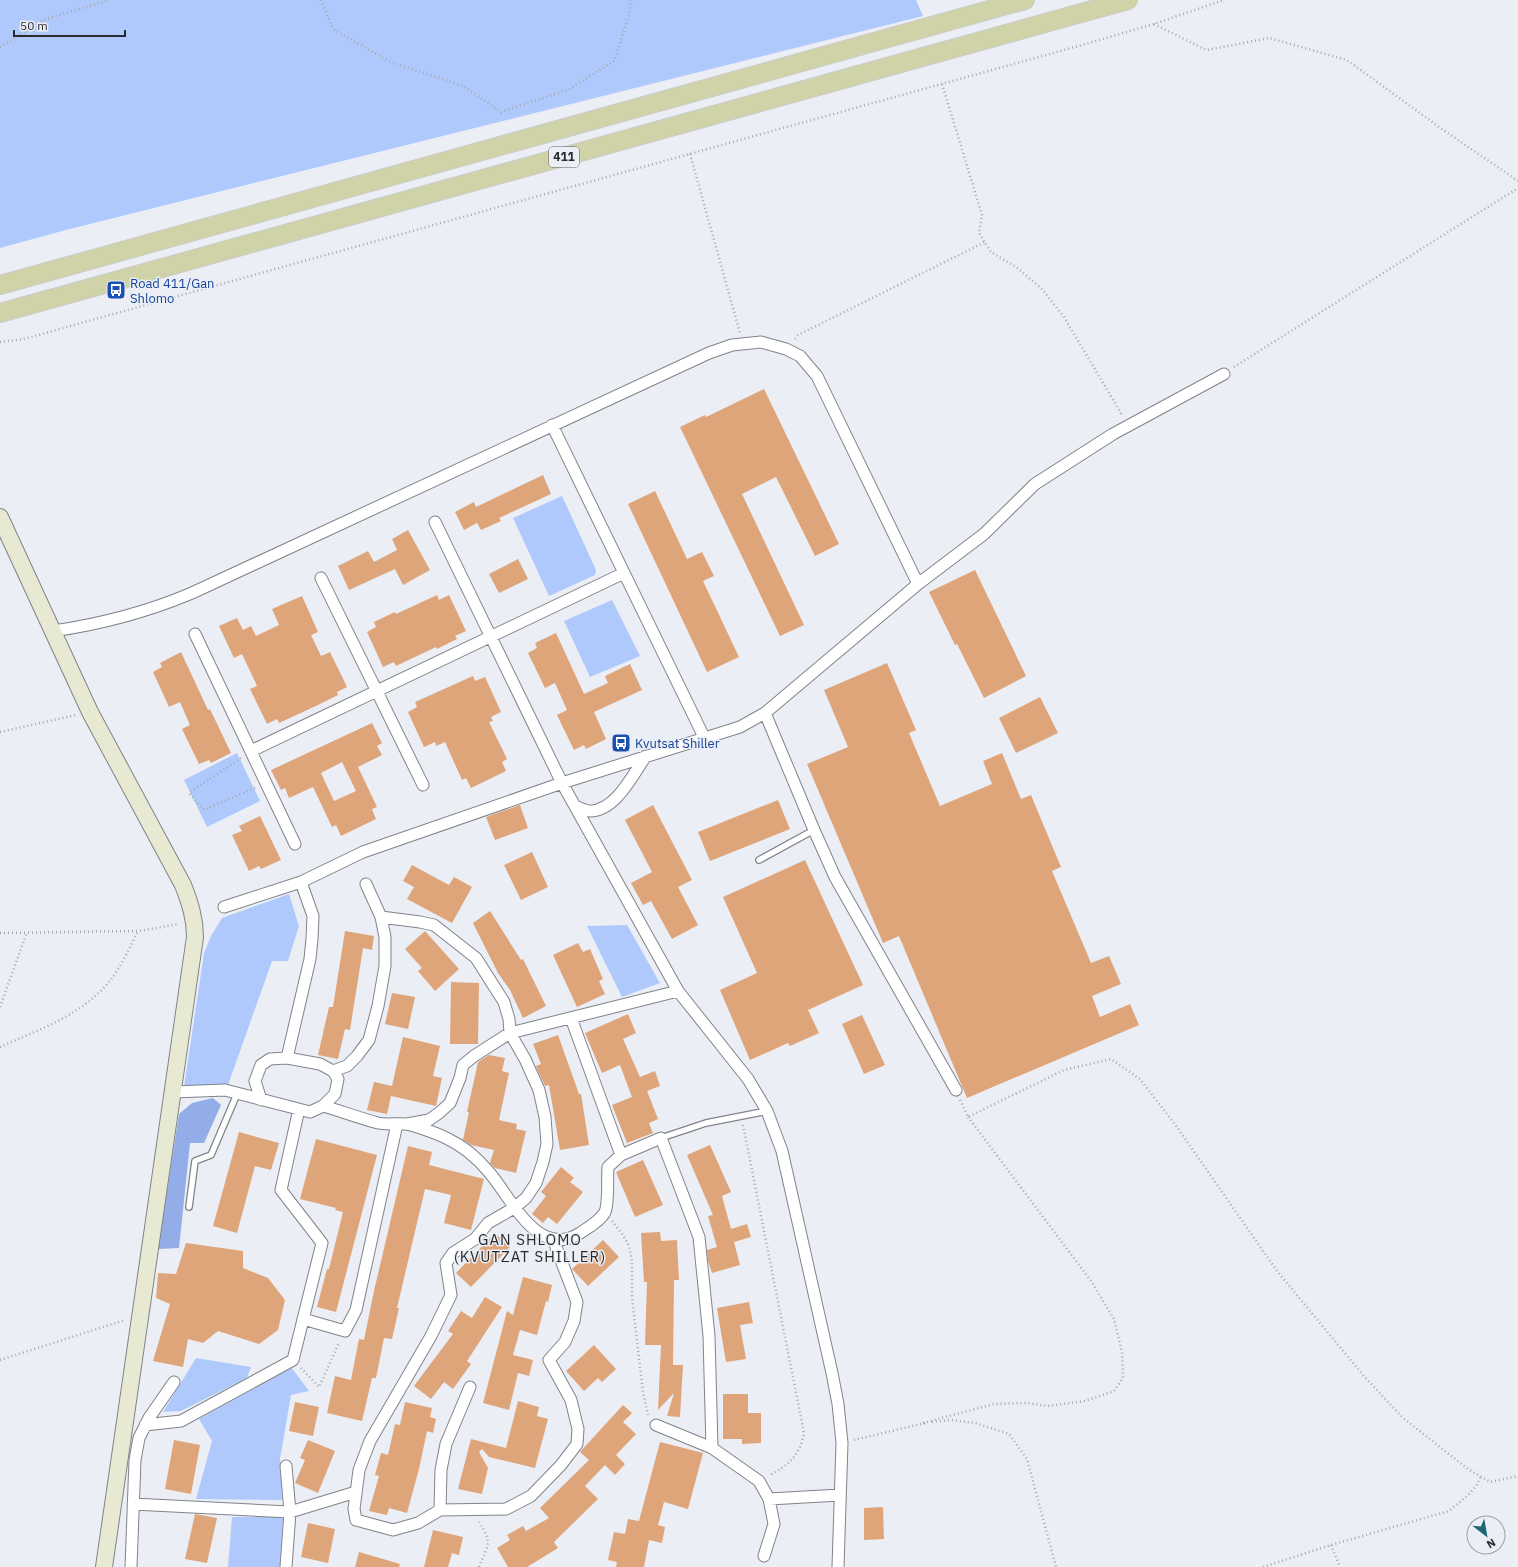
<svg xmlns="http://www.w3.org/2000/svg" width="1518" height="1567" font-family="'IBM Plex Sans',sans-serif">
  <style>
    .green { fill: #b0c9fd }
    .forest { fill: #92ade7 }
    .building { fill: #dfa57a; fill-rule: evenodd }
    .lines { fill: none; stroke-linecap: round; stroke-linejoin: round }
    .lane-casing { stroke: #808389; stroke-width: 8 }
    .street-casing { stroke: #808389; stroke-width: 13 }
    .secondary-casing { stroke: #808389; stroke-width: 18 }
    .primary-casing { stroke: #cccccd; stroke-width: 20 }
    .path { stroke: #a6a8ae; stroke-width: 2.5; stroke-dasharray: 1 3; stroke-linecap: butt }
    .lane { stroke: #fff; stroke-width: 5.5 }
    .street { stroke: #fff; stroke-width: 11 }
    .secondary { stroke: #e7e9d3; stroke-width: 16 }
    .primary { stroke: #cfd3a7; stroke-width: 18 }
    .labels { text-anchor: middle; stroke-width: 3; stroke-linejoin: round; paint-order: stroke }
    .shield { fill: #ebeef5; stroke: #636569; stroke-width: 1 }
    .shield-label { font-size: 12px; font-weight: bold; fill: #292a2d }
    .transit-label { font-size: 13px; fill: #164399; stroke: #ebeef5; text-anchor: start }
    .quarter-label { font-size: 15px; letter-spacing: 1px; fill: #292a2d; stroke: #ebeef5 }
  </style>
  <rect width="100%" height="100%" fill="#ebeef5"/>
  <path class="green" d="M0,0H916L923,16L66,230L0,248Z
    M562,496L596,570L595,575L549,596L513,518Z
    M612,600L640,656L590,677L564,621Z
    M237,753L260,801L207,827L184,780Z
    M289,894L299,926L288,961H272L228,1085L184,1087L204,953L211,936L222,918Z
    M627,925L660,983L622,997L587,926Z
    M196,1358L251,1367L247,1378L181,1411L163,1412Z
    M291,1367L309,1391L291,1395L280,1459L282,1500L196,1499L212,1441L199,1419Z
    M232,1517H283L280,1567H228Z"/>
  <path class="forest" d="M213,1098L221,1105L204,1143H190L179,1248L158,1249L179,1114L192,1103Z"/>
  <path class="building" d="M764,389L839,544L815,556L776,477L742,494L804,625L780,636L680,427L705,415L706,417Z
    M543,475L551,494L499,518L501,521L481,530L477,523L464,530L455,512L474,502L476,507Z
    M655,491L687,559L702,552L714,576L703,581L739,657L707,672L628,504Z
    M408,530L430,570L403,585L395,569L349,590L338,566L368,551L374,562L397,550L392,539Z
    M518,559L528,579L499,593L489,574Z
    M975,570L1026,676L984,698L957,644L955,645L929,592Z
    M437,595L439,600L449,595L466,631L455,636L457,639L437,649L436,647L396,666L394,662L383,667L367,632L376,627L374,622L395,612L396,614Z
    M302,596L318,632L311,635L321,656L330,652L347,687L337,692L338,695L318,705L279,723L277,719L267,724L250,689L257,686L242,654L234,658L219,626L237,618L243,630L251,626L256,636L279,625L272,609Z
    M556,633L584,694L608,683L605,676L630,664L642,690L594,712L606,739L586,749L584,745L574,750L557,715L567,710L555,683L545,688L528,653L537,648L535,643Z
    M181,652L208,710L210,709L231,753L211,763L209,760L199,764L182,729L190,725L180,702L169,707L153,672L162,667L160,663Z
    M887,663L916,730L909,733L940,806L992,784L983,761L1002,753L1021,799L1031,795L1061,867L1052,871L1091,963L1109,956L1121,984L1092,996L1100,1017L1130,1004L1139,1025L967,1098L899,936L883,943L807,764L848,747L824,690Z
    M473,676L475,681L485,677L501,712L491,717L493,721L489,722L507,759L502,762L506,771L471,788L466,778L462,780L445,742L436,746L435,742L424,747L408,712L417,707L415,702Z
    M1040,697L1058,733L1016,753L999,718Z
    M372,723L382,743L377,746L382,755L358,767L377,807L372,809L376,819L341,836L336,825L332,827L313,787L289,798L285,788L281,790L271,770ZM342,762L356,791L334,801L321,773Z
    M778,800L790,829L710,861L698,832Z
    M520,805L528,828L495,840L486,817Z
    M653,805L692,880L678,887L698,925L672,939L651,901L643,905L631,883L652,872L625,820Z
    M260,816L281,860L261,869L259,866L249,871L232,835L242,831L239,826Z
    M532,852L548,887L521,900L504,865Z
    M805,860L863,985L808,1010L819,1033L790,1046L788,1043L750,1060L720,990L757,973L723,897Z
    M412,865L449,885L454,877L472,887L452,923L407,899L414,887L403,881Z
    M490,911L521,960L523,959L546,1006L523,1018L510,990L498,973L473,923Z
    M345,931L374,936L372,950L363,948L350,1030L345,1029L338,1059L318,1055L329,1007H333Z
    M425,931L459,969L435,991L418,971L422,968L405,949Z
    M578,943L583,952L590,949L603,979L599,981L605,994L577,1007L553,955Z
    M451,982L479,983L478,1044H450Z
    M392,993L415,997L408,1029L385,1024Z
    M628,1014L636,1033L623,1039L640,1077L655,1071L660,1086L647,1091L658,1119L649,1123L653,1133L627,1143L612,1105L632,1097L620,1065L602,1073L585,1033Z
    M862,1015L885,1065L864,1074L842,1024Z
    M558,1035L579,1094H581L589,1145L560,1150L549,1085L545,1086L538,1071L536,1066L541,1064L533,1044Z
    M403,1037L440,1046L433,1076L442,1078L436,1106L391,1096L387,1114L367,1110L374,1082L392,1086Z
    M489,1055L505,1058L502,1071L509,1073L499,1120L517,1124L516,1129L526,1131L516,1173L495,1168L490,1163L494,1150L471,1145L463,1140L469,1112H467L478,1062Z
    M239,1132L279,1143L271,1170L255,1166L237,1233L213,1226Z
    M316,1139L377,1155L336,1312L317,1307L327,1269H329L343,1212L335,1210L336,1208L300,1199Z
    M710,1145L731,1192L722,1196L731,1229L747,1224L751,1237L734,1242L740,1265L712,1273L708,1261L707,1250L717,1247L708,1216L713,1215L687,1155Z
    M408,1146L432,1152L429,1165L484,1179L471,1230L444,1223L451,1195L425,1189L397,1308H399L392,1339L384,1338L376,1378H372L362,1421L327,1413L335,1376L351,1380L359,1339L364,1340L374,1291Z
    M643,1160L663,1205L635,1217L616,1172Z
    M561,1167L574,1178L570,1182L583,1192L557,1224L548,1217L543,1223L532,1214L546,1196L541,1192Z
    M660,1232L661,1241L677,1240L679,1280H674L673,1365H683L680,1417L667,1416L674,1393L658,1410L661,1345H645L647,1282H644L641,1233Z
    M495,1233L510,1247L471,1287L456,1273Z
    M603,1240L619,1257L588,1286L572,1269Z
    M186,1243L243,1251V1268L268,1278L285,1300L278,1330L259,1344L218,1331L203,1343L188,1339L183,1367L153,1361L170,1304L156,1298L158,1273L176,1274Z
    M523,1277L552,1285L548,1302L546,1301L537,1335L520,1330L513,1355L533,1360L529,1376L518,1373L509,1410L483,1403L507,1311L513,1315Z
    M485,1297L502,1307L467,1361L471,1364L453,1389L444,1382L431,1399L414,1386L453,1334L448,1331L461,1311L472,1318Z
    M749,1302L753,1323L740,1325L746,1359L726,1362L717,1308Z
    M594,1345L616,1369L602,1382L598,1378L584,1391L566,1371Z
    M723,1394H748V1413H761V1443L742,1444V1439H723Z
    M518,1401L539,1407L537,1416L548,1419L535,1468L489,1457L482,1449L479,1452L488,1468L482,1494L458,1489L471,1439L506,1448Z
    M295,1402L319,1407L313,1436L289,1431Z
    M405,1402L432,1408L430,1417L436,1419L433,1433L427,1431L419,1469L407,1513L389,1508L387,1515L369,1511L379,1476L375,1475L381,1453L388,1455L395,1424L400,1425Z
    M623,1405L632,1413L623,1422L636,1434L616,1455L625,1464L615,1475L605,1465L585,1486L598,1499L554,1542L558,1548L527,1567H508L497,1548L510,1540L507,1535L523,1526L526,1531L549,1518L540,1508L589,1460L580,1452Z
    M174,1440L200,1445L191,1494L165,1489Z
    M308,1440L335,1451L318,1493L295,1483L305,1460L300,1458Z
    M660,1442L703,1453L688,1509L664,1502L658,1525L665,1527L662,1543L649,1540L644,1567H616L617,1562L608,1560L614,1532L625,1534L628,1519L639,1521Z
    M883,1507L884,1539L864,1540V1508Z
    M195,1514L217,1518L207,1563L185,1559Z
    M308,1523L335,1529L328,1563L301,1557Z
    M433,1530L463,1537L459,1555L452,1553L448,1567H424Z
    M359,1552L400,1564L399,1567H355Z"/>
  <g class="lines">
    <defs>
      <path id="lane" d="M759,860L814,830
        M661,1138L706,1123L767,1111
        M189,1207L195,1161L211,1155L237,1094"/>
      <path id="street" d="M552,425L704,737
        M435,522L562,783L678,991L748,1079L767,1111L782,1151L832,1373L838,1404L842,1443L838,1567
        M321,578L423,785
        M53,631C102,624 147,612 192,593L709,353L732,345L761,342L786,349L800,356L817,376L918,584
        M195,634L295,844
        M765,713L814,830L835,877L956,1090
        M251,751L624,573
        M575,806C580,808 586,811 590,811C616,811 633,774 646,756
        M224,907L301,882
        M381,917L420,922L434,925L476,958L504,1002L509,1019L510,1033L474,1056L463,1065L460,1078L450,1103L439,1113L429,1120L407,1124
        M571,1018L621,1155
        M287,1058L310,959L312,939L313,916L301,882L363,852L562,783L740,727L765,713L918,584L984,534L1035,484L1113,434L1224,374
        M333,1071L347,1066L357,1056L369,1040L378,1006L385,966V937L381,917L366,884
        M174,1092L225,1090L310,1112L323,1106L335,1094L338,1079L333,1071L320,1064L287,1058L270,1059L261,1065L255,1081L261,1100
        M323,1106C341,1111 359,1118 378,1123C387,1125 396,1123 405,1124C414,1125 439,1134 448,1139C463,1146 477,1158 488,1171C510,1195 537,1261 580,1233C588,1228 600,1221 605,1212C609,1203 607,1178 608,1167L621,1155L661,1138L699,1237L709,1336L712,1448L759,1481L769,1499L774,1524L764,1556
        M553,1239L577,1302L574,1321L565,1342L549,1360L571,1400L578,1429L577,1444L561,1465L531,1496L506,1509L440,1510L418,1523L393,1530L356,1520L354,1509L359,1470L370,1441L431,1336L451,1295L446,1263L453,1253L475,1239L488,1223L514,1208L526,1198L536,1183L543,1162L547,1144L545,1117L539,1090L525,1059L510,1033L678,991
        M303,1319L345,1331L356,1310L397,1124
        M145,1425L181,1421L293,1360L322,1243L281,1190L299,1109
        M656,1425L712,1448
        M286,1466L290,1512L286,1567
        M769,1499L840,1495
        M133,1504L290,1512L356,1492
        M440,1510L441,1470L446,1444L470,1387
        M131,1567L135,1460L139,1438L149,1418L174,1382"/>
      <path id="secondary" d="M0,517L90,712L183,885C190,903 195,918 195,937L104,1567"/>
      <path id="primary" d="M0,285L1025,0
        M0,313L1128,0"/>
    </defs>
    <use href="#lane" class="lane-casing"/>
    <use href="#street" class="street-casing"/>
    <use href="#secondary" class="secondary-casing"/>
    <use href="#primary" class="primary-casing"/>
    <path class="path" d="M321,0L333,29L388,61L463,86L501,112L568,90L614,61L628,19L631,0
      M1154,24L1206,50L1269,38L1347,60L1439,127L1518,181
      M0,47L43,20L109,0
      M942,84L982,215L979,233L991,252L1016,267L1042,289L1064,317L1122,415
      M690,154L740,333
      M795,339L798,335L985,242
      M0,342L24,339L63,328L1082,45L1154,24L1224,0
      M1234,367L1518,188
      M0,732L76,715
      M241,758L189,793L204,810L255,788
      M0,933L139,931L179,924
      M0,1007L27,932
      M0,1047C38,1030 82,1015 109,982C120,969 130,947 138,931
      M960,1100L968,1117L1064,1070L1111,1059L1140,1079L1177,1127L1277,1271L1363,1375L1403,1418L1468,1469L1490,1482L1518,1476
      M743,1125L804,1433C800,1455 789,1465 770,1475
      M612,1221L623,1235L629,1246L632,1261V1298L643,1392L648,1415
      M0,1360L125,1320
      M301,1368L319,1387L339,1343
      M932,1422L951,1420L975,1423L1009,1434L1027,1459L1056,1567
      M923,1423L994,1404L1027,1403L1048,1406L1085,1401L1114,1391L1123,1378L1122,1352L1114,1319L1091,1281L968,1117
      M854,1440L925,1423
      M1331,1545L1340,1567
      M479,1567C488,1544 493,1544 479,1522
      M1263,1567L1331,1545L1449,1511L1467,1496L1477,1485L1481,1476"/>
    <use href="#lane" class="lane"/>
    <use href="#street" class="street"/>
    <use href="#secondary" class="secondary"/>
    <use href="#primary" class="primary"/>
  </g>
  <defs>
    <symbol id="bus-square" viewBox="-11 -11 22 22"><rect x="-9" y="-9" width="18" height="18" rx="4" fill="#1a4fb4" stroke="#ebeef5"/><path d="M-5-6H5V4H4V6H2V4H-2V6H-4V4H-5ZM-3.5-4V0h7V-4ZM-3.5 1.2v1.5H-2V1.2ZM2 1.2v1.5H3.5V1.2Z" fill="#fff"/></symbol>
  </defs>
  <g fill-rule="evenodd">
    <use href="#bus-square" x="105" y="279" width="22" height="22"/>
    <use href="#bus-square" x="610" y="732" width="22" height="22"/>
  </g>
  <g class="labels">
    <rect class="shield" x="549" y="147" width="30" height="20" rx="3"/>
    <g class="shield-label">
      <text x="564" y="161">411</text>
    </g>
    <g class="transit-label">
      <text x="130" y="288">Road 411/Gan<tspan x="130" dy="15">Shlomo</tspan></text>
      <text x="635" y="748">Kvutsat Shiller</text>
    </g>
    <g class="quarter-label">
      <text x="530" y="1245">GAN SHLOMO<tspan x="530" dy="17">(KVUTZAT SHILLER)</tspan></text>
    </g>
  </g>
  <g transform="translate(1486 1535) rotate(149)"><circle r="19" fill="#ebeef5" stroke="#9da0a5"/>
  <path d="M0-3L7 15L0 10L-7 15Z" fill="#1d6673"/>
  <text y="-6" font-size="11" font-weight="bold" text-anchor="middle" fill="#292a2d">N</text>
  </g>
  <path d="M14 30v6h111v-6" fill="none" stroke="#292a2d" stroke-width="2"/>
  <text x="20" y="30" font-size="12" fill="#292a2d" stroke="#ebeef5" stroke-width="3" paint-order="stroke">50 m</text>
</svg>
